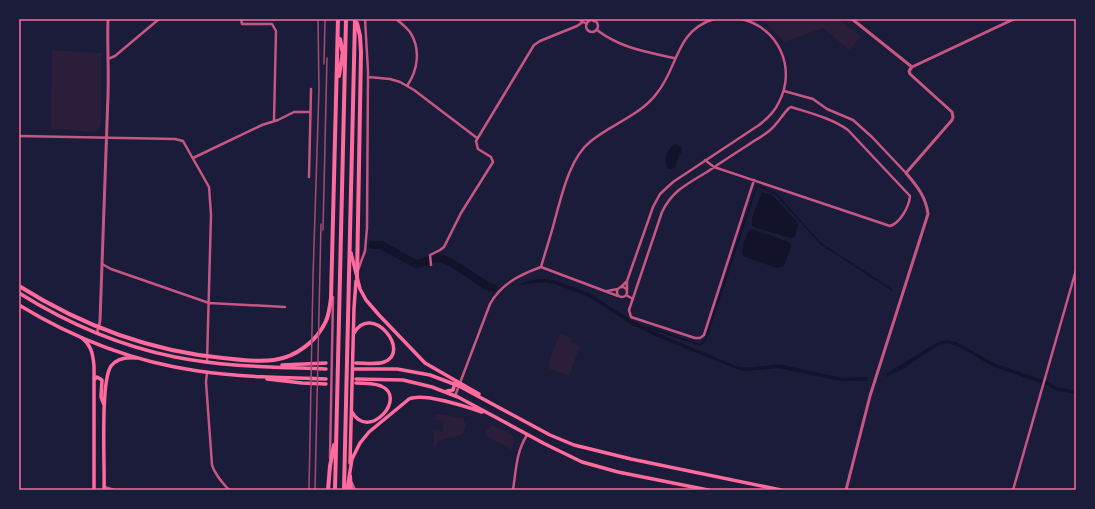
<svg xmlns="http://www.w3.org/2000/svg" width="1095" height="509" font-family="Inter,sans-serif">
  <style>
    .green { fill: #2a1e3b }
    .water { fill: #12122b }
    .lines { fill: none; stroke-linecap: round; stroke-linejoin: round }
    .stream { stroke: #12122b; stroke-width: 1.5 }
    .river { stroke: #12122b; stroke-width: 8 }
    .minor { stroke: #c65784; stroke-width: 2.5 }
    .tertiary { stroke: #c65784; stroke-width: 3 }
    .secondary { stroke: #ff6b9d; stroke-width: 3.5 }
    .primary { stroke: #ff6b9d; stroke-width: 3.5 }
    .trunk { stroke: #ff6b9d; stroke-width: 4 }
    .rail { stroke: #a44b75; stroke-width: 1.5 }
    .neatline { fill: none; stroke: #ff6b9d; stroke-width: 1.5 }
  </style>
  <rect width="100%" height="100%" fill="#1b1b3a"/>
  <path class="green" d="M758,19H839L861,37L849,50L823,28L784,42C776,33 769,24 758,19Z
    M52,50L101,53V124L98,129L94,132L51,129Z
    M560,333L572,338L571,342L580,346L569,376L550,369L548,364Z
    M436,414L464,418V423H467C464,441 454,435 441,440L438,442L435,448H433L434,431L443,432L444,421L435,420Z
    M490,424L514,436L512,450L488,437L486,433V429H490Z"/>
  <path class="water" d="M676,143L677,145L681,147L682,151L678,157L676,166L672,169H669C661,160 668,149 676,143Z
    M762,192L772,195L797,222L798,225L795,237L790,238L754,227L752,225V218Z
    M751,229L789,242L791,246L784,266L777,268L743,256C741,249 745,234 751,229Z
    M544,279L556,281L589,293L631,320L659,334L739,367C754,369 768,364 783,365L842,378L868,377L867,381H841L777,368L746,371L739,370L658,337L629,323L587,296L576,292L555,284L544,282L519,285C527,280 535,279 544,279Z
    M947,340L956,342L994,363L1051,383L1056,387L1076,391V394L1055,390L1049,386L992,366L967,351L955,345L947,343L939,345L901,370L886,377L887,373L938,342Z"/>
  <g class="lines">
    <path class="stream" d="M646,328H650L700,345L705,341L757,185L776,194L820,243L892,290"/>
    <path class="river" d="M373,245H381L416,264C424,264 429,258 437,258C447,257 477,280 487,286L493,288"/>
    <path class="minor" d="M241,19L242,24H272L276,31L274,120
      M396,19C401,23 406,27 410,32C421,49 418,70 407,86
      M578,19L587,24
      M586 26a6 6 0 1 1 12 0a6 6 0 1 1-12 0Z
      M597,30C620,48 647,52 674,58
      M108,59L115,56L159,19
      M368,77L390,79L400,82L414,90L477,138
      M784,91L813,99L827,109L853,120L872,137L906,173
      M19,136L175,139L183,141L209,187L211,215L207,362
      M193,158L262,125L278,120L294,112H310
      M705,160L714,167L890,226C900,223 909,207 910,196L848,130C831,118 810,113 791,107L789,108C782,115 777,125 769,131C763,136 755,140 748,145C734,154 720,163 707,172C687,184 672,191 662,212L629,310L631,317L695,338H700L704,335L754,180
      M309,177L311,89
      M102,264L111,269L209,303L285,307
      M431,265L430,255L440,250L444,247L461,213L493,162L491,157L478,149L476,141L534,45L540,41L577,26L583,22
      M541,267C545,253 550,238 554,223C561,198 569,158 591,141C612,124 641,115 657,93C679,66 675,31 714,19
      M358,270L365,251L367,228L368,71L365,19
      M627,281L653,207L660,194L673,182L759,125C767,119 775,111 779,102C797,68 778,27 741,19
      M621,287L627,281V290
      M617 292a5 5 0 1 1 10 0a5 5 0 1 1-10 0Z
      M607,291L618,289
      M626,295L633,299
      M207,372L206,382L212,465C215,475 222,482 229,490
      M455,396L490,304C501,284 519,275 541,267L618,296
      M330,458L333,297
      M352,483L355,490
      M104,487L115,490
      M513,490C516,471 516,452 527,435
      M1013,490L1076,270"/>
    <path class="tertiary" d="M852,19L912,67
      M594,21L595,19
      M912,67L1014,19
      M97,333L100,321C102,246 106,171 108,95C109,70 107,44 108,19
      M846,490L870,396L928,214C926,197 917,186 906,173L952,120L953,117L952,112L910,74L909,71L912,67"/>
    <path class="secondary" d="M82,338C91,345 93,354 94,366V490
      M94,380L97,377L102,380L101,397L104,405
      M104,490C105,467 100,382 111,366C117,358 127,357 136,358"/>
    <path class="primary" d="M351,253L360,289L366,300L379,315L425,363L479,394
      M19,293C67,323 120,346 175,357C225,367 276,367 326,369
      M19,305C73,338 135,362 198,371C241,377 284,378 326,379
      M354,333C372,302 412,352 384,362C376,365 365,363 356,363
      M282,365L326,363
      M355,369H397L430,375L459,386L550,435L574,445L631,459L781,490
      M267,379L302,383L326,384
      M356,379L403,380L432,387L458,397L545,444L582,462L618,472L708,490
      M447,391L453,390L455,383
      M352,412C369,442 408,397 381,386C373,383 364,383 356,383
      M350,463L354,308L356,281
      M347,490L352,459L360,443L369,432L409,399C424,392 467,407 482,412"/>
    <path class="trunk" d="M340,39L343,54
      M339,76L343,51
      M357,278L361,52L360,36L357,23
      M19,286C81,325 150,351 223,358C239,360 258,362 274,360C296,357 317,341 326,321C329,314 330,306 331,298L338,19
      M350,476L351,490
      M328,490L330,466L334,445
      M335,490L346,19
      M344,490L355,19"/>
    <path class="rail" d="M324,64L325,19
      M323,230L327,58
      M309,490L313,277L319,89L318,19
      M315,490L321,224"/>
  </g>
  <rect width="1095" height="509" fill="none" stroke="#1b1b3a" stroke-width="40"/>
  <rect x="20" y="20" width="1055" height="469" class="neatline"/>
</svg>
